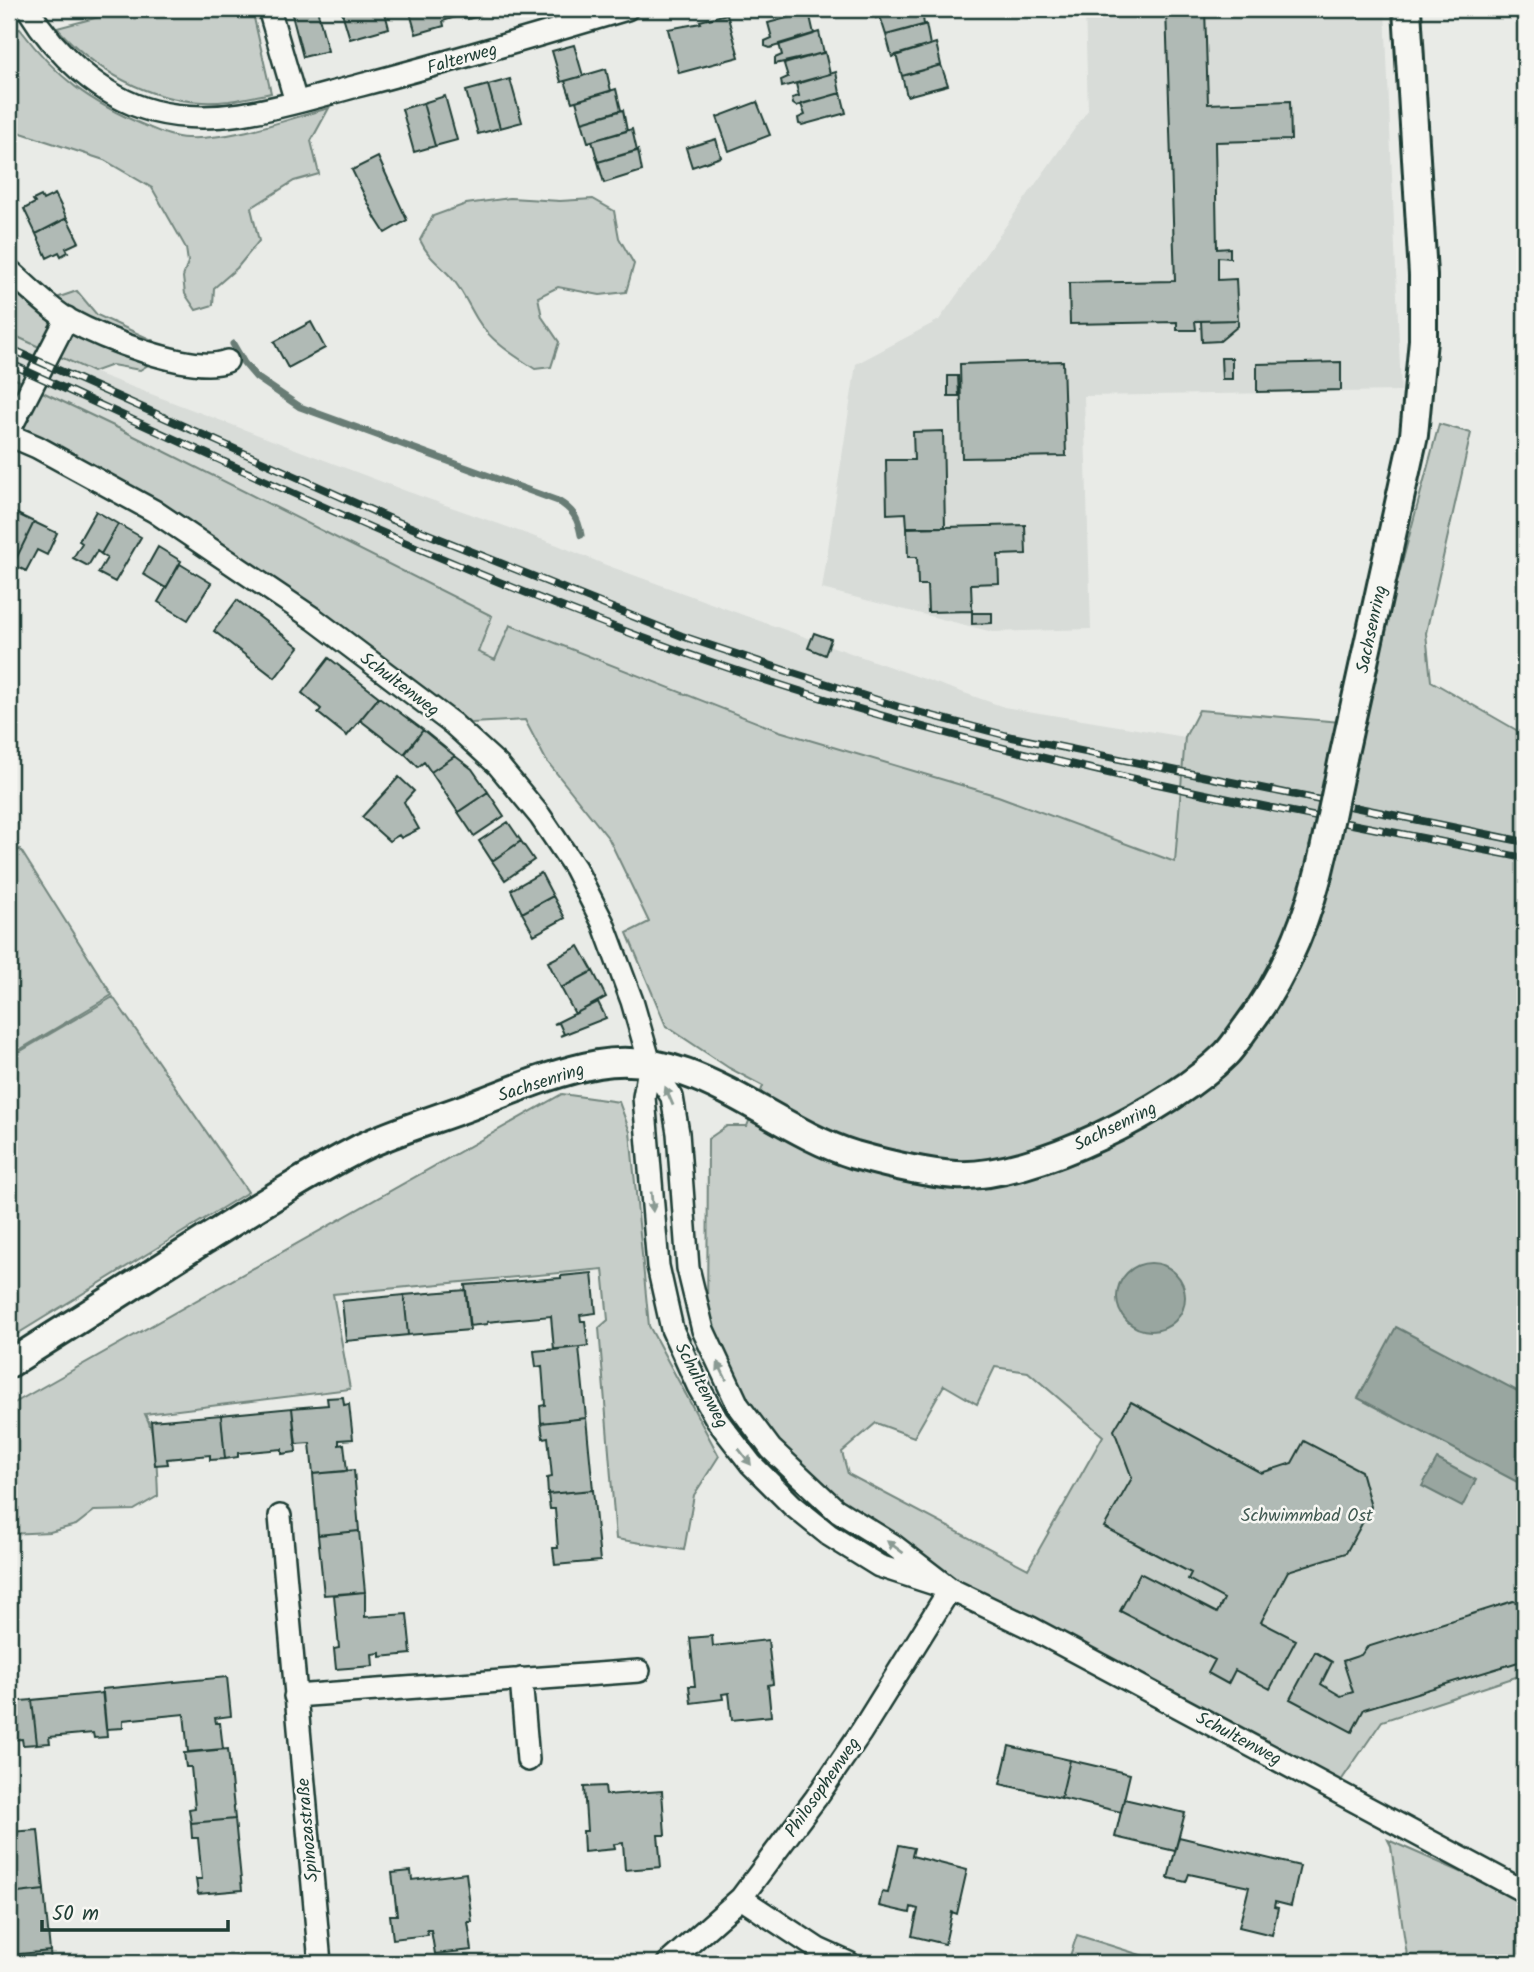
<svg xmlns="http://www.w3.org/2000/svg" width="1534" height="1972" font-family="Kalam,sans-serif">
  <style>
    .built { fill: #d8dcd8 }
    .green { fill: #c7cec9; stroke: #73867e; stroke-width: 2; fill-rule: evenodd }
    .water { fill: #99a6a0; stroke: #687c75; stroke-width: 2 }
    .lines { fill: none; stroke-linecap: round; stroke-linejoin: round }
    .stream { stroke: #687c75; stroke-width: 7 }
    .building { fill: #b0bab5; stroke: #1f3d34; stroke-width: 2 }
    .minor-casing { stroke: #1f3d34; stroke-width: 26 }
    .tertiary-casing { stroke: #1f3d34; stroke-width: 32 }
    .minor { stroke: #f6f6f2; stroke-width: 21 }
    .tertiary { stroke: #f6f6f2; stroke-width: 26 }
    .rail-casing { stroke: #1f3d34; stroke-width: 8 }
    .rail { stroke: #f6f6f2; stroke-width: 5; stroke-dasharray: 16; stroke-linecap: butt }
    .tertiary-bridge-casing { stroke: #1f3d34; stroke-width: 32; stroke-linecap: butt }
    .tertiary-bridge { stroke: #f6f6f2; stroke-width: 26 }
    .oneway { fill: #8a9a93 }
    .labels { text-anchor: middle; stroke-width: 5; stroke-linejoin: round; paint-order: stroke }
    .street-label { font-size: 18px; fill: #1f3d34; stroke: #f6f6f2 }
    .park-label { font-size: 18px; fill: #415a52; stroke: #f6f6f2 }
  </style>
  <rect width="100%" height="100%" fill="#e9ebe7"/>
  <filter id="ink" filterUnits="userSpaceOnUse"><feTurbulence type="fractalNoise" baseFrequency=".0143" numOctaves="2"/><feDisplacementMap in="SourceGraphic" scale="14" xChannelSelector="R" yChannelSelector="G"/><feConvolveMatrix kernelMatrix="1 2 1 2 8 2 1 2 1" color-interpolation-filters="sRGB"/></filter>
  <g filter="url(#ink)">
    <path class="built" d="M1085,9H1385L1401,391L1084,396L1091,629L993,632L822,589L856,364L939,320L1088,110Z
      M9,332L93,372L406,491L555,544L606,565L757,620L1004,707L1185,737L1175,863L998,796L779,731L511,625L495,660L478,652L492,617L120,429L9,376Z"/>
    <path class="green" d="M129,9H252L271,93C257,96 243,99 229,101C162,109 100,76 57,28Z
      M20,29C57,78 89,102 146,126C158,131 173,138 187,138C234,140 284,120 329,108L311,141L319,174L294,181L251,208L259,241L237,268L214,288L213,305L196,310L185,294L183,277L188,262L186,248L152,188L104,160L9,129V32Z
      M510,198L560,201L593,199L614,211L619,238L634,264L626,292L600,295L558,287L538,297L542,317L559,342L551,367L535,369C515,356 490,341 477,319C469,306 464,294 455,282C441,264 430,261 420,240L433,216L466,204Z
      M9,276L42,303L77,291L97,315L154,341L153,362L140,370L112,365L93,372L9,333Z
      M9,376L120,429L492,616L478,652L495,660L510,625L779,731L998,796L1175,862L1185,737L1199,710L1364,724L1380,646L1439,424L1471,433L1426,633L1431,681L1525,735V1674L1382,1721L1336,1788L950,1588L771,1448L707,1338L708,1139L727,1126H747L763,1086L729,1068L666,1026L627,933L649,922L609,839L546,760L525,720L453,724L314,619L9,435ZM995,1367L1028,1372L1103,1436L1028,1569L848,1474L842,1452L876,1423L914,1437L944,1385L977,1404Z
      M20,849L112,995L9,1056V856Z
      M113,997L248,1192L9,1339V1058Z
      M562,1094L619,1102L630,1132L649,1326L719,1456L694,1495L684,1550L616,1539L599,1328L608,1320L603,1269L333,1294L350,1389L145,1414C157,1436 157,1470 158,1496L134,1510L94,1511L76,1525L50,1532L9,1534V1406Z
      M1388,1840L1525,1900V1963H1408L1391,1846Z
      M1077,1935L1166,1963H1084L1069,1959Z"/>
    <path class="water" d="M1117 1297a34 34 0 1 1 68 0a34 34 0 1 1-68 0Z
      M1396,1327L1525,1395V1479L1523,1485L1358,1398Z
      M1437,1459L1476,1480L1462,1507L1422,1486Z"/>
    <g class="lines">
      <path class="stream" d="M233,344L244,363L256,377L300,407L558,501C573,510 578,518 581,535"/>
    </g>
    <path class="building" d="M298,9H317L328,51L303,57L291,11Z
      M341,9H384L389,28L350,39Z
      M409,9H453L455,17L443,21L444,26L416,34Z
      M453,9H497V11L468,19L467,14L455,17Z
      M873,9H906L876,18Z
      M906,9H922L924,25L886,35L880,16Z
      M1166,9H1205L1208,104L1290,101L1291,140L1215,142L1217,249L1230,248V258L1218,257V280L1236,279L1238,320L1195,321L1196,330H1177V322L1070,324L1069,283L1175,281Z
      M809,12L814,34L770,48L765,46V41L772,38L768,23Z
      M727,14L739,57L679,73L668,29L701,23L700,21Z
      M926,24L930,45L892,57L886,35Z
      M819,32L824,53L775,64V58L782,55L779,44Z
      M936,43L941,65L902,76L896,55Z
      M574,45L583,76L561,82L552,51Z
      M825,52L830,74L782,87L781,80L788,77L784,64Z
      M941,65L948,85L907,96L902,76Z
      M606,69L611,91L572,102L565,81Z
      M836,72L840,93L796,106L793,104L792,98L799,96L796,84Z
      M510,79L522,122L500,128L488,85Z
      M488,85L500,128L478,134L466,91Z
      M616,89L621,110L582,122L576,101Z
      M841,93L846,113L802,125L799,124L798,118L805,115L801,104Z
      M445,96L457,140L435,146L423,103Z
      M757,102L770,135L729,151L717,117Z
      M423,103L435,146L414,152L402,109Z
      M623,110L627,131L588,142L582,122Z
      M632,129L637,151L598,162L592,141Z
      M716,139L721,157L692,167L686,148Z
      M638,150L642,171L604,183L598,162Z
      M378,157L407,220L385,233L376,219L352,170Z
      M55,194L67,218L36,234L24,209L35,203L33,200L41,196L43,200Z
      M67,218L79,242L66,248L68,252L61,256L59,252L47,258L36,234Z
      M1238,320V326L1220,341L1202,342L1201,321Z
      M311,322L325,348L288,368L274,342Z
      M1221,358H1232V379H1222Z
      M1063,361L1066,456L962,458L960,364Z
      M1341,362V390L1257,392V364Z
      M948,376H958L959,396H948Z
      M943,431L945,527H907L906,513L887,514L886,460H914L913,432Z
      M11,511L34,522L13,565L9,563V543L11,537L9,536V515Z
      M96,511L118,524L101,554L97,551L88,566L73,558L82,543L79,541Z
      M34,522L57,533L47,555L37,550L26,571L13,565Z
      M118,524L141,537L115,582L98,573L107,558L101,554Z
      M1025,525L1026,554L998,555L999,583L971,584L972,611L928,612L927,585H918L917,557H908L907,528Z
      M158,547L181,561L166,588L143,574Z
      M180,564L211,583L188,620L158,602Z
      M237,600L299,647L275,678L214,631Z
      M972,613H992V623L972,624Z
      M814,633L831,639L825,655L808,648Z
      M329,658L379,697L347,736L318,713L321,709L302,693Z
      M379,697L423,730L404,754L360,720Z
      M423,730L455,756L431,772L424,762L418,767L405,754Z
      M455,756L472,769L488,792L458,812L431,772Z
      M399,777L414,791L404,802L419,829L401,838L399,835L389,841L362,817Z
      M488,792L504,816L474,836L458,812Z
      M508,822L521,841L492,861L479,841Z
      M521,841L534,860L505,880L492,861Z
      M541,873L553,896L522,913L511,890Z
      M553,896L565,918L534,935L522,913Z
      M579,946L593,971L561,988L548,962Z
      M593,971L606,997L575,1014L561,988Z
      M598,1002L606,1018L560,1036L564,1034L559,1023L554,1024Z
      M592,1273L596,1313L580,1315L581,1321H585L588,1346L554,1350L551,1316L487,1322V1324L469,1326L465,1285L561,1278V1276Z
      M466,1290L470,1330L408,1335L404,1295Z
      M404,1295L408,1335L346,1341L342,1301Z
      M579,1347L586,1418L541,1423L540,1406L545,1405L542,1366L536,1367L534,1351Z
      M343,1397L344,1405L349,1404L353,1439L339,1440V1445L344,1444L347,1471L313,1474L310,1443L296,1444L292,1408L328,1405L327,1398Z
      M1131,1402L1261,1473L1292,1463L1304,1441L1361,1471L1371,1507L1346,1553L1288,1571L1261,1622L1296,1640L1270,1689L1235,1670L1228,1684L1208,1673L1215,1660L1120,1611L1140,1573L1217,1613L1224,1599L1188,1579L1191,1573L1104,1527L1132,1478L1114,1430Z
      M292,1408L296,1452L282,1454V1449L238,1453V1457L225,1459L221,1415Z
      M221,1415L225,1459L210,1460V1455L167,1459L168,1464L155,1465L151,1421Z
      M586,1418L593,1490L548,1494L547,1478L552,1477L548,1437L543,1438L541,1423Z
      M354,1470L359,1531L318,1535L313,1474Z
      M593,1490L600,1561L555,1565L553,1548H558L555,1509H550L548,1494Z
      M359,1531L365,1592L324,1595L318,1535Z
      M365,1592V1617L407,1614L411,1654L380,1657V1653L372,1654L373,1666L336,1669L334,1649L339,1648L334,1595Z
      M1513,1601L1525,1605V1660L1364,1709L1352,1732L1290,1699L1315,1652L1332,1662L1321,1684L1341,1696L1353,1692L1343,1661L1361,1655L1367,1647Z
      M712,1636L713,1646L768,1640L773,1684L768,1685L771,1716L732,1720L729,1693L722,1694L723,1699L691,1703L689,1686H695L690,1638Z
      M227,1677L231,1716L215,1718L216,1723H220L223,1749L188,1752L184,1714L123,1720V1728L106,1729L102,1689Z
      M103,1693L107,1737L94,1738L93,1733L49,1737L50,1743L37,1744L32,1700Z
      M32,1700L37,1744L23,1745L22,1739L9,1740V1702Z
      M1009,1746L1070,1760L1061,1798L1000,1784Z
      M228,1749L235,1819L191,1823L189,1809L195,1808L191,1767H186L184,1753Z
      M1070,1760L1130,1774L1121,1812L1061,1798Z
      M605,1786L606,1795L662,1791L665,1835H658L661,1867L625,1870L623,1843L614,1844L615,1849L584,1852L583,1831H587L584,1787Z
      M1124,1799L1185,1813L1175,1851L1115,1837Z
      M235,1819L242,1890L198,1894L196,1879H202L198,1838H192L191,1823Z
      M38,1830L44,1890L9,1894V1832Z
      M1179,1837L1300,1866L1291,1906L1275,1902L1274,1907L1278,1908L1272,1935L1239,1927L1249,1887L1189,1874L1186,1882L1168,1878Z
      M899,1845L914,1848L912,1856L967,1870L957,1914L952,1912L945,1944L912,1936L918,1909L911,1907L910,1913L879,1906L882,1892L888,1893Z
      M411,1871L412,1880L466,1873L472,1922H468L472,1950L435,1954L431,1930H427L428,1935L393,1939L390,1915H397L392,1873Z
      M44,1890L50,1951L10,1955L9,1894Z
      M50,1951L51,1963H20V1954Z
      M242,1957L243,1963H179L234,1958Z"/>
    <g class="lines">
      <defs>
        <path id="minor" d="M28,9C55,53 100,97 153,111C223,129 294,102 361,85C450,62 539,35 627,9
          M269,9L296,102
          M9,270C27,286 46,306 67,319C100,337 192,375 227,361
          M9,431L67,318
          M9,435L37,447L154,511L314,619L453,724L498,765L540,816L575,868L603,923L632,1001L650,1063L672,1097L678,1133L688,1268L703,1330L738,1405L771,1449L835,1509L893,1545L950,1589
          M650,1063L644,1097L658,1266L672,1329L698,1386L717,1420L751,1464L792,1505L829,1535L879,1566L950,1589L1031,1628L1525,1892
          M280,1516L320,1963
          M521,1679L528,1760
          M295,1696L639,1671
          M741,1898L818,1949L849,1963
          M668,1963L741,1898L816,1798L861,1732L950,1589"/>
        <path id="tertiary" d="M1343,758L1414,435L1423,340V275L1407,9
          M9,1364C73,1323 138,1282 203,1241C254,1209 306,1176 360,1148C395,1131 434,1120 471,1106C513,1090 554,1072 598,1064C696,1047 768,1128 855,1155C887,1164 923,1173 956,1175C1033,1179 1172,1108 1226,1054C1233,1047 1239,1037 1245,1029C1286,976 1310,915 1324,850"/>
      </defs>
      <use href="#minor" class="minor-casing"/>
      <use href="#tertiary" class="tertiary-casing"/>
      <use href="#minor" class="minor"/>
      <use href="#tertiary" class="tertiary"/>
      <defs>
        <path id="rail" d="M9,348L393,520L682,636L784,670L899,707L1012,737L1525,842
          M9,363C257,477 505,596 765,680C1013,761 1270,808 1525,858"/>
      </defs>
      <use href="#rail" class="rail-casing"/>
      <use href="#rail" class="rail"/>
      <defs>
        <path id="tertiary-bridge" d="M1324,850L1343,758"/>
      </defs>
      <use href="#tertiary-bridge" class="tertiary-bridge-casing"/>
      <use href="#tertiary-bridge" class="tertiary-bridge"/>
    </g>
    <defs><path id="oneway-solid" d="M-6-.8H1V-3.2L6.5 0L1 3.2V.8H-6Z" transform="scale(1.75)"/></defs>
    <g class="oneway">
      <use href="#oneway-solid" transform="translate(669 1096) rotate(-113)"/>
      <use href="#oneway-solid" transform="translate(652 1202) rotate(85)"/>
      <use href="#oneway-solid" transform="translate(722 1371) rotate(-116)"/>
      <use href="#oneway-solid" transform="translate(745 1457) rotate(52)"/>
      <use href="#oneway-solid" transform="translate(895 1547) rotate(-144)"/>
    </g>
  </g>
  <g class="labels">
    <g class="street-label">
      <text transform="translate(462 58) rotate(-16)" y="6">Falterweg</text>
      <text transform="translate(1371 629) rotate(-78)" y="6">Sachsenring</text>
      <text transform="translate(400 684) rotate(37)" y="6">Schultenweg</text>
      <text transform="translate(541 1082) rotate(-18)" y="6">Sachsenring</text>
      <text transform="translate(1115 1126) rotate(-26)" y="6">Sachsenring</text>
      <text transform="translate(702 1385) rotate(62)" y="6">Schultenweg</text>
      <text transform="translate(1239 1738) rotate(28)" y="6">Schultenweg</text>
      <text transform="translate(822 1787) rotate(-55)" y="6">Philosophenweg</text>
      <text transform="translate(307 1830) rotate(-95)" y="6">Spinozastraße</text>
    </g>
    <g class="park-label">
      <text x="1307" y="1521">Schwimmbad Ost</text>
    </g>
  </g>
  <rect width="1534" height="1972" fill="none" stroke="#f6f6f2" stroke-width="35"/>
  <rect x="18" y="18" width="1499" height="1937" fill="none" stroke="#1f3d34" stroke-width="2.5" filter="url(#ink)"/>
  <path d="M42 1920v10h186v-10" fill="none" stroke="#1f3d34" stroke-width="3.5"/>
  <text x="52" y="1920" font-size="21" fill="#1f3d34" stroke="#f6f6f2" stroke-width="5" paint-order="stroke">50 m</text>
</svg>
